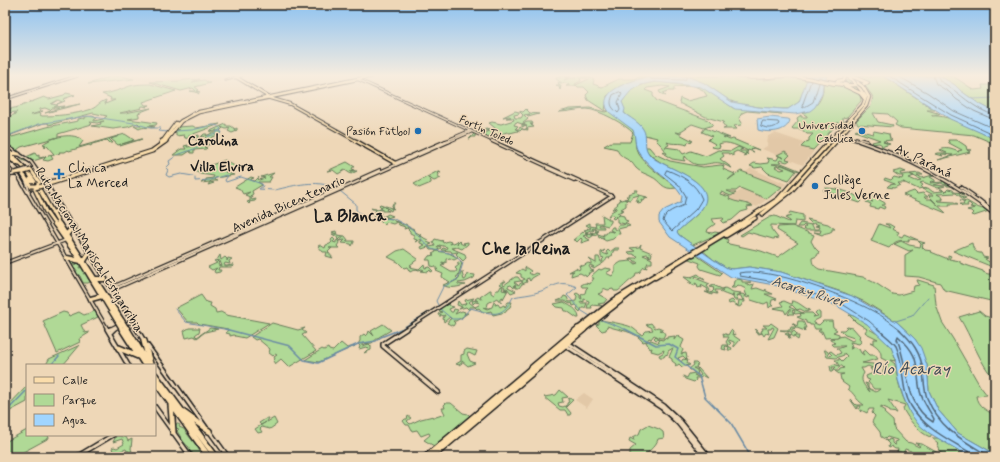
<svg xmlns="http://www.w3.org/2000/svg" width="1000" height="462" font-family="Mynerve,sans-serif">
  <style>
    .built { fill: #e2c8a7 }
    .green { fill: #b0d996; stroke: #667a59; fill-rule: evenodd }
    .water { fill: #a0d5ff; stroke: #6b8ba4 }
    .lines { fill: none; stroke-linecap: round; stroke-linejoin: round }
    .shore-far1 { stroke: #516677; stroke-width: 1 }
    .shore { stroke: #516677; stroke-width: 1.5 }
    .stream-far1 { stroke: #6b8ba4; stroke-width: 1 }
    .stream { stroke: #6b8ba4; stroke-width: 1.5 }
    .minor-far2-casing { stroke: #1c1c1c; stroke-width: 3.5 }
    .minor-far1-casing { stroke: #1c1c1c; stroke-width: 4.5 }
    .minor-casing { stroke: #1c1c1c; stroke-width: 6 }
    .major-far1-casing { stroke: #1c1c1c; stroke-width: 4 }
    .major-casing { stroke: #1c1c1c; stroke-width: 5 }
    .highway-far3-casing { stroke: #1c1c1c; stroke-width: 4.5 }
    .highway-far2-casing { stroke: #1c1c1c; stroke-width: 5.5 }
    .highway-far1-casing { stroke: #1c1c1c; stroke-width: 7 }
    .highway-casing { stroke: #1c1c1c; stroke-width: 8 }
    .minor-far2 { stroke: #eed7b7; stroke-width: 1.5 }
    .minor-far1 { stroke: #eed7b7; stroke-width: 2 }
    .minor { stroke: #eed7b7; stroke-width: 3 }
    .major-far1 { stroke: #fbddab; stroke-width: 2 }
    .major { stroke: #fbddab; stroke-width: 2.5 }
    .highway-far3 { stroke: #fbddab; stroke-width: 2.5 }
    .highway-far2 { stroke: #fbddab; stroke-width: 3 }
    .highway-far1 { stroke: #fbddab; stroke-width: 4 }
    .highway { stroke: #fbddab; stroke-width: 5 }
    .minor-bridge-casing { stroke: #1c1c1c; stroke-width: 4.5; stroke-linecap: butt }
    .highway-bridge-far2-casing { stroke: #1c1c1c; stroke-width: 4.5; stroke-linecap: butt }
    .highway-bridge-far1-casing { stroke: #1c1c1c; stroke-width: 5.5; stroke-linecap: butt }
    .highway-bridge-casing { stroke: #1c1c1c; stroke-width: 7; stroke-linecap: butt }
    .minor-bridge { stroke: #eed7b7; stroke-width: 2 }
    .highway-bridge-far2 { stroke: #fbddab; stroke-width: 2.5 }
    .highway-bridge-far1 { stroke: #fbddab; stroke-width: 3 }
    .highway-bridge { stroke: #fbddab; stroke-width: 4 }
    .poi-dot { fill: #1f6fb2; stroke: #eed7b7; stroke-width: 1.5 }
    .labels { text-anchor: middle; stroke-width: 3; stroke-linejoin: round; paint-order: stroke }
    .far-poi-label { font-size: 11px; fill: #1c1c1c; stroke: #eed7b7; text-anchor: end }
    .far-street-label { font-size: 11px; fill: #1c1c1c; stroke: #eed7b7 }
    .street-label { font-size: 13px; fill: #1c1c1c; stroke: #eed7b7 }
    .poi-label { font-size: 13px; fill: #1c1c1c; stroke: #eed7b7; text-anchor: start }
    .far-district-label { font-size: 14px; font-weight: bold; fill: #1c1c1c; stroke: #eed7b7 }
    .neighbourhood-label { font-size: 14px; font-weight: bold; fill: #1c1c1c; stroke: #eed7b7 }
    .water-label { font-size: 14px; font-style: italic; fill: #3d4a55; stroke: #eed7b7 }
    .district-label { font-size: 17px; font-weight: bold; fill: #1c1c1c; stroke: #eed7b7 }
    .near-water-label { font-size: 17px; font-style: italic; fill: #3d4a55; stroke: #eed7b7 }
  </style>
  <rect width="100%" height="100%" fill="#eed7b7"/>
  <filter id="ink" filterUnits="userSpaceOnUse"><feTurbulence type="fractalNoise" baseFrequency=".025" numOctaves="2"/><feDisplacementMap in="SourceGraphic" scale="8" xChannelSelector="R" yChannelSelector="G"/><feConvolveMatrix kernelMatrix="1 2 1 2 8 2 1 2 1" color-interpolation-filters="sRGB"/></filter>
  <g filter="url(#ink)">
    <path class="built" d="M125,76H240L181,91Z
      M775,133L804,143L800,147L814,151L803,165L762,149L767,146L768,136Z
      M751,168L786,184L782,187L745,173Z
      M743,189L767,199L757,207L745,202H737L730,199L731,197Z
      M584,393L593,399L587,408L575,400Z"/>
    <path class="green" d="M112,76H121L134,79L88,84Z
      M559,76C562,75 565,76 568,77H565V78L571,76L564,80L570,78H576L575,77L578,76L580,77L591,76L587,78H580L581,81L575,84L576,86H566L569,85L566,83L561,84L559,86H561L560,90L559,87L556,85H559L558,82L562,83L556,79L557,77L560,78Z
      M641,76H655C639,78 619,84 607,96L605,111L588,100L586,95L589,92L584,87H578L576,85L591,78L594,80L593,84L602,87L619,79H633Z
      M690,76H731L765,80L788,77L808,79L799,102L788,109H783L758,107L736,103L729,100L704,83L689,77Z
      M852,76L870,77L883,76L935,110H927L937,113L936,112L940,114L932,115V116C949,114 978,131 995,139V144L974,135L901,128L895,125L897,122L888,114L873,113L878,122L892,125L893,127L858,124L856,121L871,106L873,97L866,87L863,86V83L864,82L860,78Z
      M940,76H953L974,90L983,89L982,85H995V112L978,103L961,91L955,85Z
      M200,79L192,82L204,80L210,83L195,87L199,90L197,91L200,92L197,91L199,94L196,92L190,91H196L193,88L181,91L150,82L180,81L178,82L184,80Z
      M848,80L860,91L861,101L847,117L843,118V121L845,122L844,124L837,123H838L813,150L801,147L806,142L809,141V138L813,134H807L801,129H793L792,128L798,121L797,118L801,115V117H807V116L802,113C813,110 821,103 823,91C823,87 823,85 825,82L841,83Z
      M658,82L689,86L674,87V91H668L663,93L666,96L660,93L659,91L670,87L662,86L647,88L645,90L653,93V96L657,101L708,120L713,125L704,128L692,124L681,131V133L676,132L693,141L688,142L687,145C680,142 674,145 667,142L669,145L665,147L679,149L683,154L691,151L706,156L718,150L731,151L738,147L743,149L740,150V151H748C740,147 727,140 719,144L720,147L717,148L712,147L715,144L708,140L712,136L702,132L705,128L730,138L723,137L730,140L733,139L759,150L753,148L751,150L754,152L748,150L747,153H745L748,154L745,157L743,156L746,155L737,151L733,153V156L728,153H722L724,156L720,159L732,168C728,167 724,164 720,163C707,161 697,172 685,156V158H683L685,161L672,159L664,154H667L666,152L662,153L665,150C663,147 659,143 656,140L657,138L645,135L641,126L624,113L622,102C629,88 643,83 658,82Z
      M150,84L176,91L143,102L145,105H149L146,106L147,107L143,106L140,107L142,108L120,113H125L151,108L138,113L139,115V117L128,119L157,123L156,125L148,126L155,127C149,129 144,126 139,129L134,126H141L138,123L128,127L113,129L92,126L101,124L100,122L104,121L97,123L90,122L92,124L58,134V137L21,147L17,150L19,151L12,152L7,149L11,146L5,143V119L7,120L8,117L16,114H14L17,112L5,113L11,110H8V108C12,110 25,105 30,102L29,101L31,102L44,97L49,99L64,95L66,93L75,95L63,99L65,101L57,104L62,102L58,100L51,104L58,105L54,107L64,106L60,108L80,104L45,113L59,108H52L50,110L45,108L40,109V111H43L31,115L41,113L40,115L42,116C54,116 74,115 92,109C98,106 98,103 106,100L105,104L115,100H110L111,98L102,94C113,93 121,89 130,86C136,84 144,84 150,84ZM93,113L107,116L103,119L94,121V120L97,118L92,116L85,117V119L83,118L78,119V121L47,127L12,137L11,135L44,123H48L49,125Z
      M692,85L702,87L718,97L733,108L782,114L747,111L742,113L739,118L742,123L741,125L734,126L737,129H723L726,128L722,123L724,122L706,117L679,103L680,98L687,101L707,96L703,90Z
      M590,108L605,112L608,111L607,108C613,118 627,121 633,130C637,136 634,145 637,151C646,167 663,176 676,188C662,191 660,180 652,177C647,174 641,173 636,168C634,166 633,163 630,161C625,158 619,156 617,149L604,146L611,142H630L633,133C625,124 599,110 587,109C578,109 568,112 559,112L570,109Z
      M526,109L530,113L539,114L528,117L527,116L530,114L524,115L528,119L522,124L523,125H525L523,124L527,122H532L533,124H530L533,125H531L534,127L527,128L526,125L522,127V124L516,122L514,125L518,126L515,129H519L520,127L524,130L527,128L528,130L522,129L520,131L516,129L518,131L510,133L507,132L491,138L481,134L489,131L486,130L485,132L478,133L480,134L475,135V137H472L470,139H469L474,134L472,133L476,134L477,130L482,131L486,129L491,130L495,128L489,123L492,122L501,124L514,120L513,118H506L511,117L509,116L503,117L515,111L519,112V114L514,115L515,118H521L523,115L519,111L523,112Z
      M220,124L188,136L192,137L199,135V137L194,139L185,138L184,135L176,136V132H173L175,130H179L175,129L177,127L193,126L196,128Z
      M226,124V126H231L235,129L237,128V130L235,131H237L232,133L228,131L230,128L226,129L221,127L223,128L220,131L222,133L211,138L213,140L219,138L214,141L213,143H210L213,142L211,141L202,146L210,144L204,147L207,148L206,149L194,150V153H191L190,151L184,155H173L181,149H186L184,146L188,145L187,147L196,146L195,145L198,144L196,141L200,138L202,141L197,142H202L207,139L204,136L201,137L204,134H207L206,136L212,133H216L217,130H216L215,132L210,131Z
      M857,130L873,134L874,131L889,134L890,139L892,140L883,141L887,143L883,142L890,144L881,147L882,145L879,143L872,144L873,143L872,142L880,140L855,131Z
      M125,134L134,140L122,144L142,139L120,146L121,144L118,145L111,139L119,136L109,139L113,143H110L107,140L92,144L91,146L89,145L69,151L68,150L65,152H59L60,153L51,156L53,159L48,161L43,160L46,157L33,161H24L21,159H28L26,157L35,153L37,156L39,155V158L49,156L48,155L54,154L47,146L45,148L44,146L46,145L43,144C52,137 74,131 83,141L79,147Z
      M948,140H957L966,146L967,150H972H967L970,152L938,160L953,155L942,154L941,155L943,156L936,154L938,153H947L940,150C946,147 951,149 959,152L958,151L962,150L949,143Z
      M645,147H649L655,154L670,161L703,167L721,165L724,166L723,169L735,174L728,180L741,171L782,187L767,199L740,188L736,191H727L732,193H736L731,196L721,192L720,194L730,197L729,199C737,203 745,202 753,206L747,207L748,210L741,212L732,220L723,223L721,221L724,219L723,218L712,219L715,224L708,229L707,232L712,233L715,232L720,233L693,245L679,235L677,232C684,224 700,215 703,206C716,175 654,170 645,147Z
      M785,151L790,155L786,159L790,160L787,162L780,160L779,162L801,171C789,170 784,162 772,164L778,165L775,167L781,170L785,169L778,166L782,165L796,171L789,180L768,173L762,167L755,168L750,166L754,163L761,164L768,163L769,160L767,158L777,160L779,156L784,158L777,155Z
      M225,160L236,167L235,169C238,168 240,168 242,171L238,168L232,170L234,169L225,172L234,175L215,178L214,180L217,181H211L210,182L214,183L208,185L210,182L201,183L206,181V179L213,178L214,176L200,174L195,171Z
      M347,162L355,167H353L352,169L355,170L350,171H357L351,174L345,170L338,174L333,170L327,171Z
      M901,170L906,172L900,173L901,175L909,174L914,176L909,178L916,181L921,180L910,174L919,173L923,175H917L922,178L933,175L934,176L930,177L935,180V182L932,181L930,183L943,182L941,180L943,179L953,186H947L946,184H949L944,182L946,183L945,185L941,183L934,185L945,186L938,188L923,182L920,183L923,185L921,187L923,188L918,189L903,182L905,183H898L900,185L894,188L887,187L889,185L895,184L884,180L885,178L891,180L894,177L902,179L903,176H899L893,172Z
      M438,171L441,173L438,172L439,175L437,176L441,178L434,181L427,177L431,181V183L419,188L414,184Z
      M274,173L269,177H272L269,182H258L262,185L252,191L253,194L250,196H252L251,198L252,200L256,199L255,201L249,202L250,203L249,204L247,202L250,201V197L245,195L250,192L243,194L240,189L235,187L251,177L254,178L251,179V180L255,181L259,177L258,179L259,180L265,178L261,177Z
      M825,188C835,188 855,192 862,201L860,203L823,190Z
      M928,188L933,192L943,191L940,189H942L945,192L948,189L953,190L954,192L963,193V195L960,193L959,195L966,198L963,199L956,193L938,194H937L944,198H942L943,200H937L938,201L954,202L958,204H949L950,206H939L928,195H934L922,189Z
      M635,190H638L637,192L639,195L647,197L648,198L645,197V199L643,200L641,199L642,202L638,203L637,202L639,201H636L639,195L632,197L630,200L624,199L627,201L626,202V206L621,209L624,210L617,213L620,214L618,216L620,215L624,216L625,220L628,221L625,223L630,226L618,229L620,234H618L613,239L606,241L601,238H604L602,237L599,238L598,234L604,236L603,234H606L608,231L614,232L610,230L612,227H614V229L616,230L618,225H623L625,224L617,222V216L614,219L612,218L614,216L613,215L608,216L611,212L616,209V207L614,209H612L618,204L617,203L620,201L619,198L621,200L628,198L626,196H629L628,194L635,192Z
      M914,191L917,194L923,193L928,197H924L926,199H931L946,213L903,195Z
      M872,195L885,203V205H882L885,207L884,209L879,207L878,209L870,207L871,204L866,202V200L873,202L869,199Z
      M960,200C969,199 975,209 985,209L984,207L989,211L974,216L971,215L973,213L971,211L967,210L975,208L970,207L972,206L969,203L967,204L968,206H962L960,204H964L963,203L965,202Z
      M393,203H395L392,207L394,209L391,208L392,210L390,211V210L385,207L387,209L386,210L389,211H382V209L377,212L381,213L380,215L383,217L388,214L393,216L387,218V216L380,217L393,219L395,222L396,221L403,225L406,224L408,228L411,227V229L413,228L414,231L421,235L418,236L423,237L424,238L428,240L427,242L432,244L429,245V247L435,246L433,242L435,239L442,241V240L443,243L448,241L451,242L450,244L456,242L457,240L458,241L457,244L460,241L461,242L460,243L464,245L465,244L463,243L468,242V244L462,249L457,247L451,248L465,254L466,258L463,261L456,254L458,252L452,253L451,251L441,250L443,248L446,249L447,247L439,245L437,248L440,246L441,248L436,251L449,253L458,258L454,260L450,258L446,259V263L442,262V263L445,264L441,266L451,272H456L457,270L455,268L459,265V264H457L458,262L462,263L458,276L456,277L458,279L451,283L459,279L461,272H464L462,273L464,280L466,279L467,274L475,275L474,278L465,282L458,283V284L466,285C460,286 450,290 443,285L450,282L442,277L443,274L436,271L438,269L436,270V267L431,266L430,260H426L429,256L434,255L432,254L436,252L435,250H430L428,247L422,249L421,247L425,245L420,243V241H422L421,239L415,242L417,240L414,239V235L410,233V231L407,228L404,229L405,227L399,225L397,222L393,224L386,222L385,225L379,219L373,216H379L380,215L375,213L376,209H372L371,208L378,210L382,208L379,205L380,204L383,205L382,207L386,206L391,208Z
      M790,212L803,215V222L795,221L794,226L771,225V229L778,238L773,239L748,232L742,236L740,235L770,217L775,216L789,222L790,221L785,218L791,216L789,214Z
      M602,215L609,219L608,220H611V222L608,226L600,224L599,226H603L604,228H595V229L599,231L596,232L598,233L595,235L590,232L595,233L596,230L593,228L592,229L594,230L593,231L591,230L586,232L588,233H586V234L589,233L594,235L590,238L586,235L583,236L590,240L581,243L582,239L581,238L577,242L575,240H573L583,232L585,234L586,231L584,230L588,229L587,228L589,229L591,228L586,225L590,223V226L596,227L595,223H603Z
      M807,219L828,224L835,229H832V231C828,234 825,232 822,235L814,232L820,233L821,230H805L803,228L806,226L804,225L802,227H797L800,223L812,225L814,229H819L820,227L815,226L819,225L814,223L812,224Z
      M879,224L890,228L888,225L885,224H889L894,227L892,229L899,232L897,235L902,237L904,234L918,240L908,239L909,241C899,240 896,240 889,248L871,241Z
      M792,226L814,235L811,241L815,248L819,252L817,256L812,258C812,264 814,266 819,269L863,277L877,284L892,294L899,295L913,291L914,286L919,285L917,280H918L934,285L936,305L942,322L953,339L980,386L987,395L976,396C977,406 987,411 995,415V454L958,433L938,410L929,391L927,365L915,339L897,322L865,302L845,293L781,272L749,267L732,269L727,268L714,260L702,250L723,237L728,240L727,242L729,244L761,251L778,257L798,243L777,230L778,227Z
      M336,231L337,235L345,236L348,240L346,241H354V242L352,246L351,244L342,243L345,240L339,241L344,237H341L338,240L339,243L337,246L339,248H329H332L328,252L333,258L326,256L327,252H323L318,246L320,245L325,248L326,245L330,244L332,242L331,240L333,238L335,240L333,242L336,243V241L338,240L337,237L332,234H336L332,232Z
      M901,241L909,245L920,247L921,244L918,241L925,243L922,244L923,246L922,247L925,250L932,251L931,252L948,259V255L951,256L949,259L960,261V263L983,271V272L988,274H995V302L944,290L940,283L919,277L905,276V255L913,250L909,251L894,244Z
      M972,243C973,249 975,253 981,253L983,257L988,258L985,259L995,266V268L953,251Z
      M641,244L640,248L652,253L651,257L648,256L650,255L647,254L643,255L652,259V263H647L649,265H646L647,268L644,267L639,273H636L635,277C627,282 625,286 618,291H614L613,289L608,290L603,288V292L598,294L607,299L604,303L598,304L602,306L591,305L592,308H587L589,301L584,299V302L581,301L580,303H587L585,308H582L580,312L577,309L578,307L576,305L573,306L572,303L570,304L565,301H557L562,299L564,296L567,297L569,302L576,301L577,296L575,294L577,293L580,295V298L582,299L581,295L585,293L586,289L588,287H582L581,285L585,283L590,284L594,278H592L591,276L599,269L601,270L605,268L611,269V270L606,273L612,276L615,272V266L621,262L631,261L630,259L632,262H635V264L638,263L631,258H636L638,256L634,255V254H630L628,252L635,251L630,248L639,247Z
      M615,248H619V250H614L612,254L613,255L609,257L610,258H607C606,263 599,265 594,269L591,267H594L591,265L589,266L591,270L594,271L590,272V273H588L589,274L586,277V276L580,273L571,276L572,272L574,271L569,272L576,268L579,270L580,268L579,265L583,266L588,263L591,264V261L589,259L596,263V257H599L601,262H603L602,260L604,258L601,257V252L605,250L602,253L608,255L606,252L608,250L610,252Z
      M404,249L418,259L410,265L412,266L410,267L419,269L424,264L425,268L429,267L433,271L431,272L430,270L428,272L421,271L424,270L422,269L419,270L416,269L410,272L407,267L404,268L398,262L388,257L397,251Z
      M693,253L722,273L720,275L701,269L699,266L700,263L686,258Z
      M220,255L221,260L225,257L227,259V261L228,258L232,259L229,261L230,264L225,263L224,265L226,266L233,265V263L234,266L231,267H219L218,270H221L220,272L215,273L214,271L217,268L212,270L208,267L217,263L214,261L216,260L219,263L218,265L222,266L220,261L217,260Z
      M72,260L81,263L79,268L83,267L86,269L83,274L87,273L89,275L88,279L92,281L88,283H83L80,276L76,273L77,270L73,269L72,267L78,263L73,265L70,262Z
      M525,267L531,271L529,273L532,275L535,273L539,274L532,278L530,281L529,280V278L526,279L527,282L522,284L519,288H516L515,284L514,288L511,285L508,286V287L516,291L511,293L507,288L505,289L508,290L503,299V297L501,298V303L500,300H498V298H497L488,303L487,308L483,307L487,309L492,307L494,302L496,303L495,305L498,304L500,307L504,305L505,307L508,302H512L510,307L506,310V312L493,315L491,311L483,313L479,308L477,309L475,307H469V310L466,307L459,309L462,307L457,305L458,301L461,305L465,304L466,303L465,300L474,298L469,302L475,307L479,305L480,303L475,302L473,304L472,300L478,301L475,299L478,297L482,300L480,297L490,290H491V293L494,295L496,290H499L501,286L503,287L502,290L507,291L504,289L505,287L500,284L504,281H506L503,283L504,285L515,277H518L521,281L514,282L518,285L523,282L521,281L525,279L521,277V274L516,273L522,269L525,271Z
      M698,274L705,280L696,276L695,278L710,284L707,286L710,290L709,292L707,291L708,289L701,285L702,288L700,287L699,288L697,287L698,286L697,284L695,283L696,285L695,286L688,283H692L684,277L693,278L691,277Z
      M738,279L742,280V282H751L745,284L749,286L750,285L754,284L752,289L757,288L765,291L766,289V291L773,294H765L777,299L772,300L771,304L773,306H771L769,308L768,302L764,304L751,300L749,296L748,298L744,296L745,302H743L741,306L739,307L732,303L729,304L728,302L732,300L738,306L739,300L743,301L741,296L736,295L738,300H734L733,297L734,295H732L733,297C727,295 724,294 720,292L723,290H715L717,294L712,293V295L705,292L711,293L714,290L713,289L714,288L710,287L713,285L722,289L725,288L733,292L741,293L739,294V295L742,294L747,296L745,291L746,289L738,285L735,288H731L733,286L734,281Z
      M201,295L206,302L211,303L210,306L215,309L216,313L221,312L226,315L269,323L245,338L235,336L234,335L230,336V334L226,333L228,329L199,324L197,322H188L176,308Z
      M784,301L791,304L793,303L791,301C799,301 803,308 810,310L806,312L800,309L797,310L792,305L789,307L803,313L795,314L794,313L795,311L793,310L792,311L794,314H790L789,315L788,314L790,311V309L786,314L784,310L773,308L783,306L780,302Z
      M564,302C572,308 577,307 579,318H577L567,311H565L564,308L557,307L554,304Z
      M448,303L450,306L454,307L449,309L451,312H453L454,309L458,310L455,314L462,311L465,312L464,315L466,313H468L456,321H453L455,323L453,326L447,323L450,319H451L450,317L444,322L443,318L445,315L443,316L440,314L441,316H439L438,314L442,312L439,311L444,304Z
      M95,311L98,317L81,325L85,333L89,332V333L79,339L80,342L57,353L43,321L63,312L67,313L69,316L79,312L84,315Z
      M817,311L820,313V318L814,321V323L819,325L823,321H832L833,327L837,330L833,332L839,334V337L843,336L852,341L855,339L854,338L845,335L840,330H844L847,327L853,328L860,336L859,337L861,342L859,344L850,342L852,346L850,347L852,348L850,349L854,347L859,349L861,353L864,355L862,352L865,350L870,355H875L878,359C871,360 868,362 862,363L873,364L876,367L874,368L875,370L873,371L876,372L875,373L883,374V371L884,368L883,365H888L887,361L881,358C882,350 877,346 870,342L874,343V339H878L866,333L865,332L867,329L856,322L849,315C856,315 865,322 871,327L869,329C882,336 895,346 895,361L890,360L895,364C899,391 907,418 932,434L930,437C918,432 909,420 903,409L905,405L888,400L897,413L890,412L888,409L881,406V408L886,411L884,413L893,421L894,429L906,442L911,443L919,447L920,446L915,443L922,444L938,453L933,454L938,457H922L919,455L918,456L919,457H907L904,452L911,453V456L913,455L911,451L905,449L903,454L899,451L897,452L898,449H895L891,446L890,448L888,447L889,444L885,440L888,441L889,439L892,440V443L895,446L894,442L897,441V440L887,437L885,439L881,437L880,432L872,422L875,416L872,413L874,409H869L867,413L861,410V412L859,410L861,406H857V409L850,399L856,405H864C855,399 855,394 848,389L849,387L842,382L843,381L841,380L840,375L844,374H839L835,371H839L840,369L844,368L843,367L840,365V367L836,370L834,369L836,367H832L834,371H831L830,366L834,364L839,366L837,362L835,360H839V358L842,361L847,356L844,353V355L836,358L827,357L824,349L828,352L829,356L832,355L829,352L831,351L836,355L841,353L839,350L836,348H840L845,346H834L832,344L835,343L830,340V339L838,338L839,337L825,338L822,331H820L822,334L818,331L821,329H815L813,325H810V324L806,323V321L797,317L801,316L800,313H812L815,316L813,317L818,316L815,313ZM868,366L873,368H870L873,373L866,376L867,379L870,380L868,382L874,389H880L876,392L868,388V384L865,383L870,392C864,386 859,380 864,373L861,368H864Z
      M979,311L985,316L995,319V380C980,364 971,336 959,317Z
      M599,320C603,320 628,325 631,327C635,329 638,333 642,335L646,331L653,330L651,327L646,325L651,323L655,328L658,327L663,329V330H660L663,331L665,334L663,338H660L654,335L651,339L649,338L647,341L643,342C634,330 620,331 607,326L606,330L602,331L596,325L599,324Z
      M798,321H803L806,328H804L805,331L797,328L792,329V332L794,331L797,334V335L794,336H799L798,340L791,335L789,336L791,339L788,337L789,336L785,334L787,333H789L788,335L792,334L791,332L780,330H790L791,327H796L792,323L797,326Z
      M272,323L298,330L305,328L302,330L306,333L302,335L316,351L289,367L281,359L275,364L273,361L275,359L274,357L277,355L275,354L273,356L269,353L270,349L258,339L255,340L251,337Z
      M771,323L778,328L774,337L768,339L774,328L772,327L771,329H768L769,334L766,333L764,336L762,333L759,334L755,332L757,331L755,330L756,329L759,333H762L761,331L763,330L762,328H767L763,325H769Z
      M383,324L391,330L379,337L372,343L362,344V346L369,344L371,346V350L364,353L369,348L366,347L359,349L360,346L358,344L360,341V337L364,334L366,336L368,334L369,331L374,336L371,331Z
      M189,328H200L199,332L195,335L197,337L210,328L218,329L205,332L197,338L194,336L186,338L184,331Z
      M731,330L733,332L732,335L735,334L734,336L740,340L734,347V342L729,340V342L731,343L728,346L732,348L731,350H728L729,347L726,346L725,347L726,350L722,349L723,345H728L726,342L729,337H724L723,333L728,335Z
      M656,336L658,337V339L663,340L664,338L667,339V337L675,336L674,340L677,336H680L679,337L684,340L681,347L683,350L681,354L686,353L687,358L686,359L683,356L678,358L681,362L683,359L688,360L687,363L690,365L682,367L679,364L675,367L676,364L672,361V359L669,357L673,348L668,351V354L665,355L664,357H660L659,355L663,353L664,350L658,353L651,351L652,348L650,349L646,342L651,340L659,343L658,339L656,340L654,338Z
      M341,343L347,348L355,346L319,362L305,360L322,349L324,350L328,348L329,350L333,351Z
      M80,345L63,365H46L49,359Z
      M467,349L477,351L475,356L469,353L467,354L470,361L475,363L468,366L462,361V363L459,365L456,364L461,361V355L464,354V351Z
      M693,363H696L698,365L696,366L697,368H693L697,370L698,375H694L698,377L701,375L697,369L698,368L707,378L703,376L700,378H695L696,380L694,382L685,379L683,376L687,378L689,374L695,373L689,369L694,365Z
      M27,386V402L10,411L5,426V409Z
      M560,390L568,397L562,398L563,402L558,403L559,406L563,407L567,405V403L569,402L568,400L569,398L573,400L566,407L571,413L570,415H568L565,410H560L544,397L556,395Z
      M446,403H451L463,413L468,414L470,416L434,446L424,440L430,435L429,433L421,436L417,430L412,431L409,425H406L403,421L405,419H407L408,416L411,418L407,421L410,424L421,419L433,416V418L445,414L442,408H445L444,405Z
      M267,418H269L267,422L274,418L277,424L270,429L262,427L260,429L262,432L258,433L255,429L266,422L261,425L259,423Z
      M175,424H178L180,425L179,427L184,429C188,437 202,449 201,457L192,456L193,453L189,452V447C183,443 181,437 177,431L179,429L176,428Z
      M648,425L659,429L663,432L664,438L658,439C656,447 648,450 645,457H630V450L636,445L629,441L630,438L634,440L633,437L639,434L641,429Z
      M27,430V435H48L49,438L14,457H5V442Z
      M116,436L126,437L128,441L132,439L131,449L132,451L129,452V451H127L126,449L116,453V451H113L112,448L114,447L117,448L124,444L122,439L113,442Z
      M932,438H938L970,457H947L940,452L939,447L937,444L938,443Z"/>
    <path class="water" d="M655,76L689,77L704,83L732,102L758,107L783,109H788L799,102L808,76H827L823,84L822,94L815,107L810,111L795,114L735,109L701,87L677,84L654,82L641,85L630,92L622,102L625,109L624,113C630,118 639,122 643,129C649,139 641,147 652,157C664,168 719,181 703,207C697,216 686,223 678,231L677,232L679,235L714,260L727,268L732,269L749,267L781,272L852,296L897,322L915,339L921,348L927,365L929,391L938,410L958,433L995,454V457H970L929,433L918,424L910,413L903,396L898,380L895,357L891,347L867,324L837,306L823,301L774,285L731,277L670,237L659,222V216L664,210L681,202L682,196C671,178 649,170 638,151C634,145 636,137 633,130L609,112C593,89 639,78 655,76Z
      M883,76H940L955,85L961,91L978,103L995,112V139L950,119Z
      M770,117L788,119L790,120C787,133 768,133 758,130L757,119Z"/>
    <g class="lines">
      <path class="shore-far1" d="M649,76L651,79L684,80L686,79V76
        M889,76L951,115L995,135
        M898,76L928,93L954,111L995,129
        M933,76L936,84L949,92L956,99L974,111L995,120
        M938,76L940,81C959,91 973,110 995,115
        M811,81L802,106L803,108L813,102L819,83
        M620,92L622,94L618,102L620,110L618,113C611,107 609,104 613,95Z
        M763,121L778,122L779,124C773,129 768,129 761,126Z
        M667,170C682,176 696,183 702,199L696,209L672,231L663,221C665,211 676,209 684,205L686,196L679,185L665,174Z
        M879,330L869,321L839,302L775,282L740,276L739,273C768,266 846,296 873,311C883,316 892,323 901,330"/>
      <path class="shore" d="M878,329C883,334 892,340 896,346C905,365 900,388 911,406C924,428 948,439 969,452L971,457
        M899,329C912,341 921,353 923,371C924,380 924,389 927,398C940,430 964,441 991,457
        M898,336C921,357 915,364 920,391C922,401 930,411 934,419L933,422C904,405 909,367 897,339Z"/>
      <path class="stream-far1" d="M972,99L995,98
        M175,131L192,130L213,125L218,126
        M5,137L39,124L87,116L134,123L151,128H161L158,131L168,132
        M177,155L197,148L209,139L208,136L222,133L221,131L216,132L221,129L219,127
        M176,156L169,161L170,164L166,168L168,170L166,175L169,177L181,174L193,176
        M195,178V181L210,180L226,175L228,176L225,180L226,182L241,177L262,184L263,186L259,189L273,190
        M275,190C297,185 314,179 336,188
        M340,191L356,204V210L363,216L367,217L371,214H377L383,218L394,219L411,228L431,249L453,254L463,263L458,279L443,287L436,301L440,309L452,319H461L470,308C492,313 501,321 513,297C521,295 531,295 538,292C555,287 558,279 577,287L567,295L582,311L590,316
        M175,309L186,322L229,330
        M599,319L627,330
        M896,321L912,316L928,297
        M399,330L437,307"/>
      <path class="stream" d="M225,329L290,346L304,360L318,363L358,344L376,341L381,337L401,329
        M625,329L656,345L669,344L678,349L675,357L699,376L705,397L731,423L751,457
        M51,365L59,356
        M5,413L27,390"/>
      <defs>
        <path id="minor-far2" d="M750,78L772,77
          M357,79L495,142
          M819,79L846,84
          M225,80L241,76
          M5,99L77,76
          M214,107L248,100
          M175,125L194,113
          M838,134L862,142
          M856,138L867,141
          M443,142L469,131
          M448,142L471,132"/>
        <path id="minor-far1" d="M859,141C906,157 957,183 995,215
          M5,145L31,162L45,182L57,180
          M5,160L15,170L14,172
          M8,162C19,169 28,180 29,193
          M395,163L446,141
          M34,168L55,201
          M547,168L574,180
          M5,176L17,174L108,330
          M362,178L380,170
          M48,184L47,185L137,330
          M961,187L974,196
          M979,200L989,208
          M5,263L66,240
          M110,288L344,186
          M112,290L450,141
          M124,324L130,322L133,323
          M108,330L120,324
          M112,330L120,326
          M404,330L612,196L492,141"/>
        <path id="minor" d="M107,329L128,365
          M137,329L144,341
          M406,329L383,344V346L438,392
          M108,330L110,329
          M110,333L114,329
          M568,343L664,406L680,421L709,457
          M147,345L205,426
          M565,345L662,408L678,423L705,457
          M155,407L191,457
          M210,432L228,457
          M76,457L113,435"/>
        <path id="major-far1" d="M236,77L267,96
          M266,97L290,104L358,142"/>
        <path id="major" d="M356,141L395,163"/>
        <path id="highway-far3" d="M736,76C755,79 773,75 792,76C817,78 843,90 868,83L851,76
          M848,76L855,83
          M837,81L844,80L845,77
          M843,85L860,93L864,98
          M162,142L176,123
          M165,142L181,121L199,112L372,76
          M829,142L863,105L866,97L858,86
          M835,142L866,106L869,97L863,87"/>
        <path id="highway-far2" d="M161,143L162,141
          M5,152C33,168 43,199 60,225
          M7,153L19,154
          M5,156L19,164
          M31,170L40,183
          M22,172L32,188
          M30,179L46,212L55,225
          M49,184L152,151L166,141
          M52,213L61,208
          M762,214L791,191L836,141
          M738,225L778,199L830,141
          M743,225L755,218"/>
        <path id="highway-far1" d="M55,224L81,261L118,322
          M59,224L122,321
          M66,235L73,227
          M726,235L744,224
          M693,254L706,246
          M67,258L81,261
          M84,261L89,253
          M655,277L670,268
          M96,279H105
          M91,299L102,296
          M125,326L128,330
          M121,327L123,330
          M577,330L615,300L740,224
          M583,330L633,291"/>
        <path id="highway" d="M122,329L145,365
          M127,329L149,365
          M144,341L150,364
          M119,348L138,356
          M155,375L216,457
          M155,381L209,457
          M171,405L173,432
          M184,413L209,431
          M426,457L578,329
          M432,457L584,329"/>
      </defs>
      <use href="#minor-far2" class="minor-far2-casing"/>
      <use href="#minor-far1" class="minor-far1-casing"/>
      <use href="#minor" class="minor-casing"/>
      <use href="#major-far1" class="major-far1-casing"/>
      <use href="#major" class="major-casing"/>
      <use href="#highway-far3" class="highway-far3-casing"/>
      <use href="#highway-far2" class="highway-far2-casing"/>
      <use href="#highway-far1" class="highway-far1-casing"/>
      <use href="#highway" class="highway-casing"/>
      <use href="#minor-far2" class="minor-far2"/>
      <use href="#minor-far1" class="minor-far1"/>
      <use href="#minor" class="minor"/>
      <use href="#major-far1" class="major-far1"/>
      <use href="#major" class="major"/>
      <use href="#highway-far3" class="highway-far3"/>
      <use href="#highway-far2" class="highway-far2"/>
      <use href="#highway-far1" class="highway-far1"/>
      <use href="#highway" class="highway"/>
      <defs>
        <path id="minor-bridge" d="M17,172L27,169"/>
        <path id="highway-bridge-far2" d="M858,83L862,86"/>
        <path id="highway-bridge-far1" d="M24,172L31,170
          M14,173L22,172
          M31,186H36L38,184
          M35,188L49,184"/>
        <path id="highway-bridge" d="M122,321L125,326
          M118,322L121,327"/>
      </defs>
      <use href="#minor-bridge" class="minor-bridge-casing"/>
      <use href="#highway-bridge-far2" class="highway-bridge-far2-casing"/>
      <use href="#highway-bridge-far1" class="highway-bridge-far1-casing"/>
      <use href="#highway-bridge" class="highway-bridge-casing"/>
      <use href="#minor-bridge" class="minor-bridge"/>
      <use href="#highway-bridge-far2" class="highway-bridge-far2"/>
      <use href="#highway-bridge-far1" class="highway-bridge-far1"/>
      <use href="#highway-bridge" class="highway-bridge"/>
    </g>
  </g>
  <linearGradient id="sky" x2="0" y2="1"><stop stop-color="#8bc1f1"/><stop offset="0.54" stop-color="#f7eddf"/><stop offset="1" stop-color="#f7eddf" stop-opacity="0"/></linearGradient>
  <rect width="1000" height="140" fill="url(#sky)"/>
  <g class="poi-dot">
    <circle cx="418" cy="131" r="4"/>
    <circle cx="862" cy="131" r="4"/>
    <path d="M57 168h4v4h4v4h-4v4h-4v-4h-4v-4h4z"/>
    <circle cx="815" cy="186" r="4"/>
  </g>
  <g class="labels">
    <g class="far-poi-label">
      <text x="854" y="129">Universidad<tspan x="854" dy="13">Catolica</tspan></text>
      <text x="410" y="135">Pasión Fùtbol</text>
    </g>
    <g class="far-street-label">
      <text transform="translate(487 130) rotate(24)" y="4">Fortín Toledo</text>
    </g>
    <g class="street-label">
      <text transform="translate(924 160) rotate(26)" y="5">Av. Paraná</text>
      <text transform="translate(288 203) rotate(-24)" y="5">Avenida Bicentenario</text>
      <text transform="translate(90 249) rotate(58)" y="5">Ruta Nacional Mariscal Estigarribia</text>
    </g>
    <g class="poi-label">
      <text x="68" y="172">Clinica<tspan x="68" dy="15">La Merced</tspan></text>
      <text x="823" y="184">Collège<tspan x="823" dy="15">Jules Verne</tspan></text>
    </g>
    <g class="far-district-label">
      <text x="213" y="145">Carolina</text>
    </g>
    <g class="neighbourhood-label">
      <text x="222" y="171">Villa Elvira</text>
    </g>
    <g class="water-label">
      <text transform="translate(809 291) rotate(17)" y="5">Acaray River</text>
    </g>
    <g class="district-label">
      <text x="350" y="221">La Blanca</text>
      <text x="526" y="254">Che la Reina</text>
    </g>
    <g class="near-water-label">
      <text x="911" y="374">Río Acaray</text>
    </g>
  </g>
  <rect width="1000" height="462" fill="none" stroke="#eed7b7" stroke-width="20"/>
  <rect x="10" y="10" width="980" height="442" fill="none" stroke="#1c1c1c" stroke-width="1.5" filter="url(#ink)"/>
  <rect x="26" y="364" width="130" height="72" fill="#eed7b7" stroke="#9a8c79"/>
  <rect x="34" y="377" width="20" height="6" fill="#fbddab" stroke="#9a8c79"/>
  <text x="62" y="384" font-size="12" fill="#1c1c1c">Calle</text>
  <rect x="34" y="394" width="20" height="12" fill="#b0d996" stroke="#9a8c79"/>
  <text x="62" y="404" font-size="12" fill="#1c1c1c">Parque</text>
  <rect x="34" y="414" width="20" height="12" fill="#a0d5ff" stroke="#9a8c79"/>
  <text x="62" y="424" font-size="12" fill="#1c1c1c">Agua</text>
</svg>
